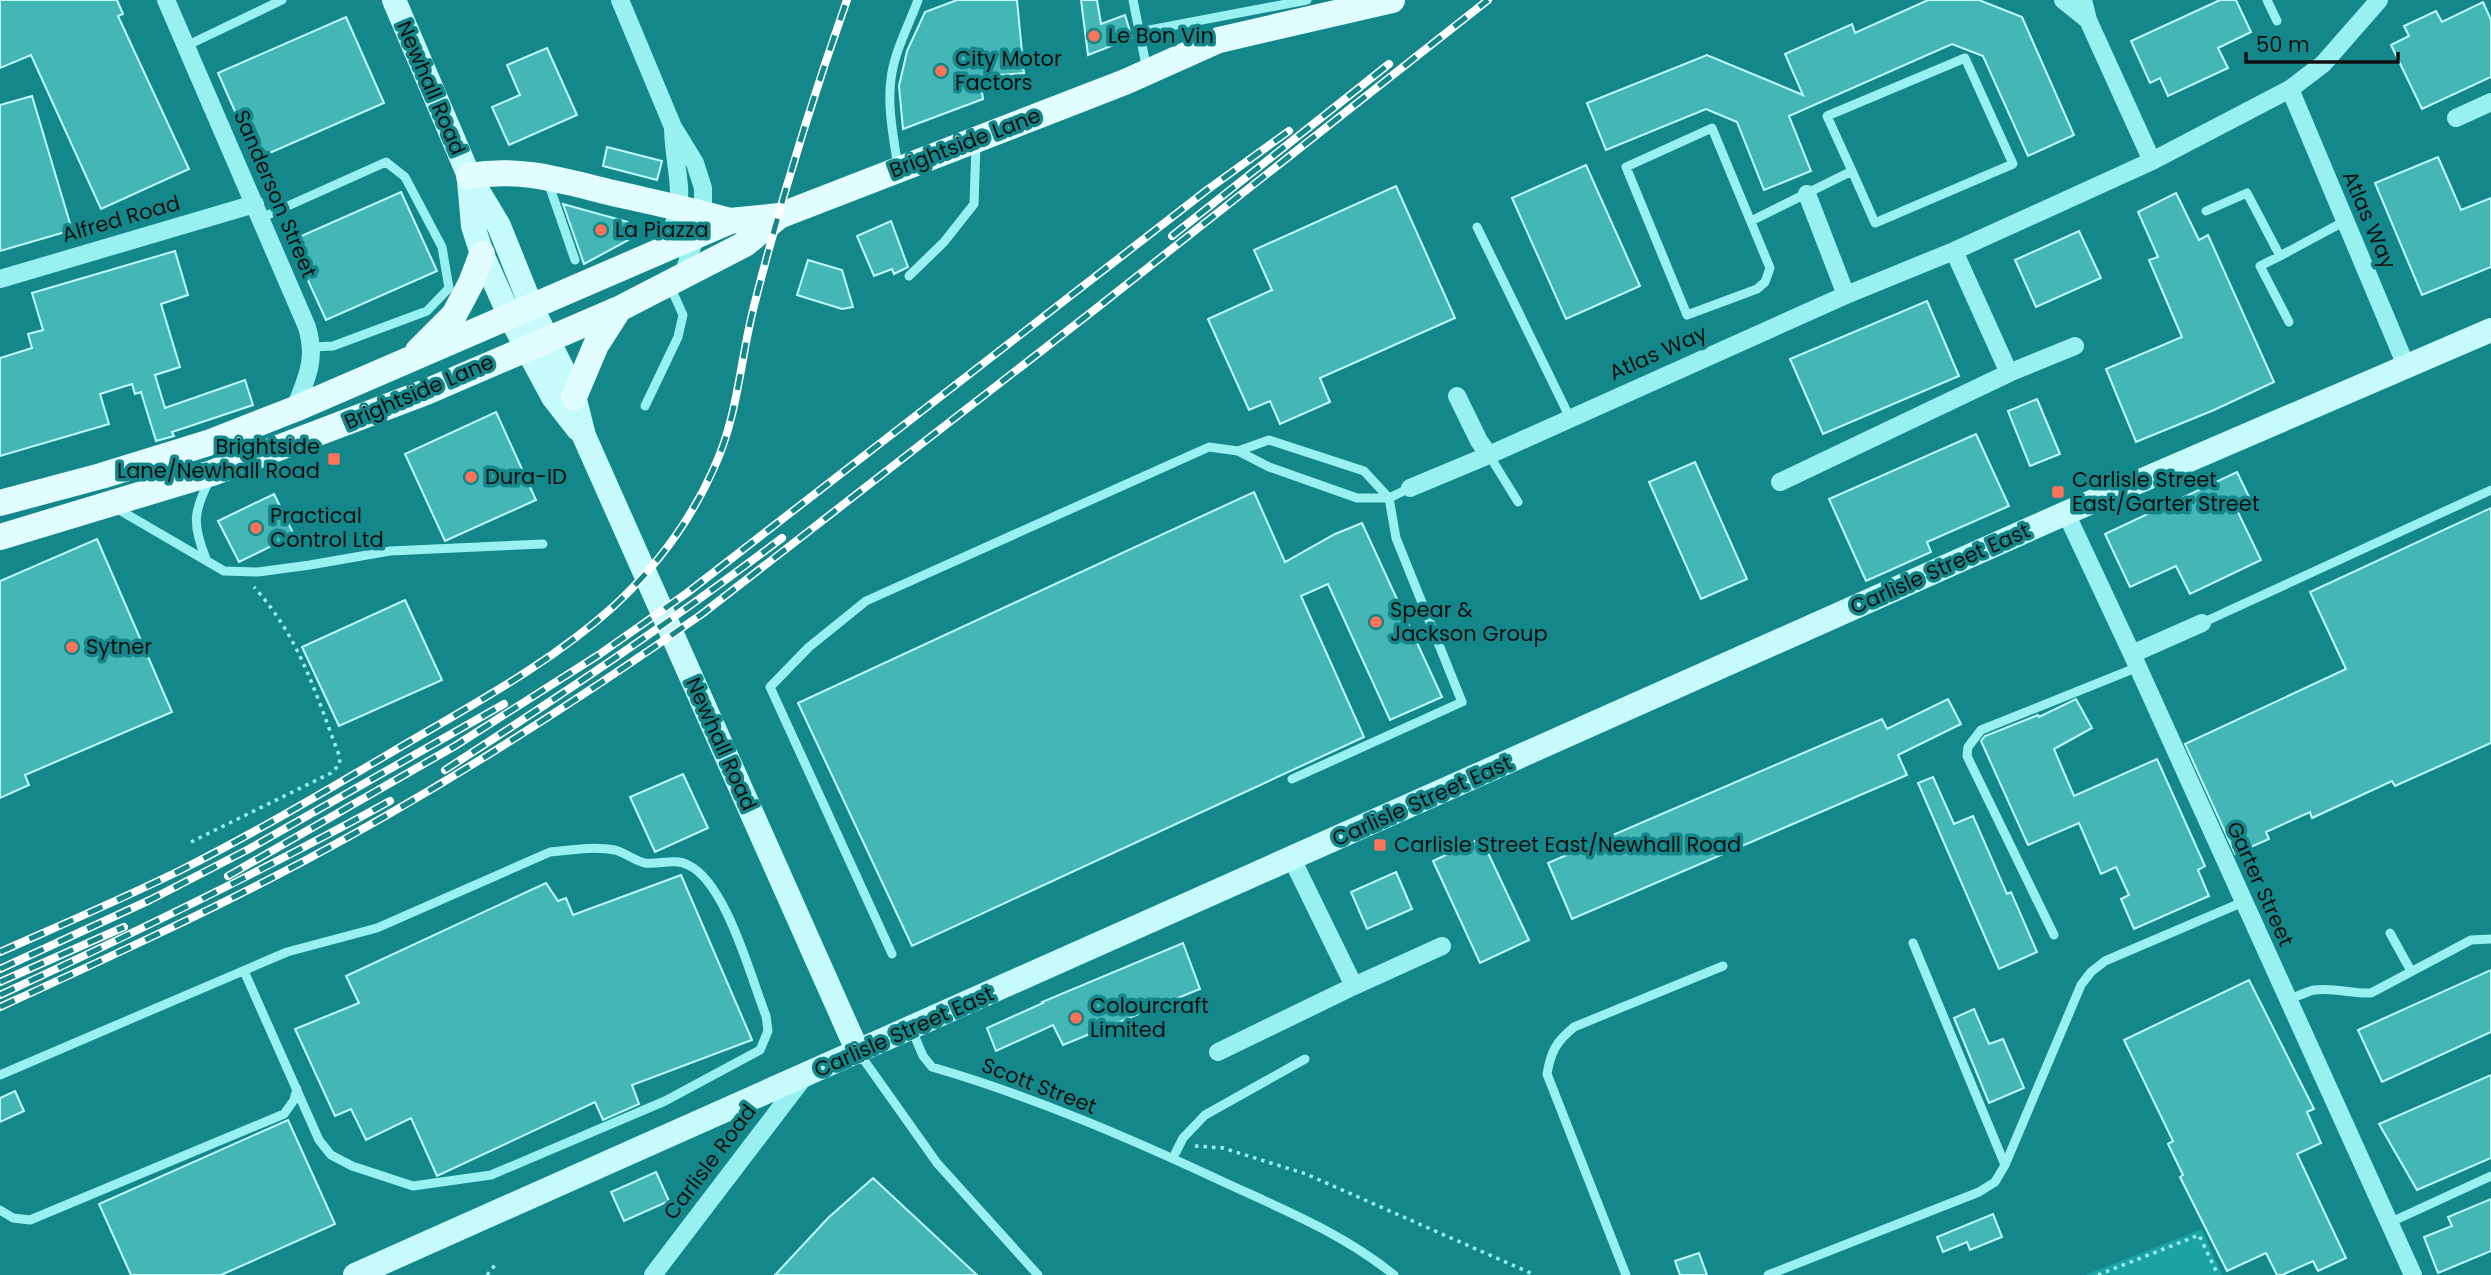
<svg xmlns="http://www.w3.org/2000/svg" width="2491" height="1275" font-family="Poppins,sans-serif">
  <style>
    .green { fill: #1ba3a3 }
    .building { fill: #44b6b6; stroke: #bffcfc; stroke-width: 2 }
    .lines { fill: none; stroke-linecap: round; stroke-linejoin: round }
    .path { stroke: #99f0f0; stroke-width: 3.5; stroke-dasharray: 3.5 5; stroke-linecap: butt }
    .service { stroke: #99f0f0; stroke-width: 9 }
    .minor { stroke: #99f0f0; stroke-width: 18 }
    .secondary { stroke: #c7fafb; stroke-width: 24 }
    .primary { stroke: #e2fdff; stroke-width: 26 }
    .rail-casing { stroke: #fff; stroke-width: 8 }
    .rail { stroke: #138789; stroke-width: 5; stroke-dasharray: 16; stroke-linecap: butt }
    .poi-dot { fill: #ff7358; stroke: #138789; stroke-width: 2.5 }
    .labels { text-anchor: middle; stroke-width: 7; stroke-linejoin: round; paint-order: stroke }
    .poi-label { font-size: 21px; fill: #111; stroke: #138789; text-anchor: start }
    .street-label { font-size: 21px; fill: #111; stroke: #138789 }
  </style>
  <rect width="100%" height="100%" fill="#138789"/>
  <path class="green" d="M2202,1229L2222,1275H2085Z"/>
  <path class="building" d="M0,0H117L123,14L118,16L189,169L101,209L31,55L0,68Z
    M957,0H1017L1024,73L980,77L983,99L903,129L899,86L907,51L925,12Z
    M1081,0H1097L1101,24L1125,15L1132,38L1088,55Z
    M1928,0H1979L2022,17L2074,135L2028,156L1983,56L1952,44L1789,116L1811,171L1764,190L1737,122L1706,109L1606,150L1587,103L1707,55L1803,95L1785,54L1852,24L1855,33Z
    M2220,0H2236L2251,32L2218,48L2228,68L2168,96L2160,78L2150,83L2131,41Z
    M2483,2L2491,20V77L2422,109L2391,45L2409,36L2404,26L2436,11L2442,22Z
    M346,17L384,103L256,159L218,73Z
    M547,48L577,115L509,145L492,107L520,95L507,65Z
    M32,96L72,230L0,251V105Z
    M607,147L662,161L657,180L603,166Z
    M2438,157L2461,210L2491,198V267L2422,295L2375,183Z
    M1586,165L1640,286L1566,319L1512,198Z
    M1396,186L1455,318L1320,378L1330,402L1280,424L1270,401L1249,410L1208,319L1272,290L1254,250Z
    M401,192L437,271L326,320L290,241Z
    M2176,193L2199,240L2208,235L2274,382L2214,410L2136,442L2106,369L2182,337L2149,260L2158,257L2138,212Z
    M563,204L628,222L634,237L584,264Z
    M891,221L908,267L894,274L892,269L874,276L857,236Z
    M2079,231L2101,278L2036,307L2015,260Z
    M175,251L188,295L161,304L180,367L155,375L165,408L245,380L253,405L172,432L174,436L156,441L141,392L135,394L132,384L100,394L109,424L0,456V358L32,348L28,334L43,330L32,293Z
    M808,260L842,270L853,307L842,309L797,295Z
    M1927,301L1959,376L1823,434L1790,359Z
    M2037,399L2060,454L2030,466L2008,411Z
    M496,412L536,500L445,541L405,454Z
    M1976,434L2009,506L1927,542L1931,552L1866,581L1829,499Z
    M1695,462L1747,579L1701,599L1649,482Z
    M2237,472L2251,501L2236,508L2261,560L2190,594L2176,566L2130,587L2105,534Z
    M1254,492L1285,562L1335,534L1362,523L1442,697L1390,720L1328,584L1301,596L1364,737L912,946L798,703Z
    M274,494L294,535L239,562L218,521Z
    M2491,508V743L2395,786L2392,781L2312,818L2310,812L2266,832L2269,839L2235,854L2185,744L2346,669L2310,592Z
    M97,539L172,712L25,775L29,785L0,798V581Z
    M405,600L442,680L339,726L302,647Z
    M1948,699L1961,724L1898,755L1907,775L1572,919L1548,863L1882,719L1887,729Z
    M2076,699L2092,728L2054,749L2074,796L2157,759L2205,866L2198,870L2209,896L2134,929L2121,899L2129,895L2116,867L2101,874L2079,823L2028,845L1981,741L1985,736L2038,715L2039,717Z
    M683,774L708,828L655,852L630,797Z
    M1933,777L1954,824L1973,816L2007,894L2011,892L2037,952L1999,969L1918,783Z
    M1481,838L1529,940L1480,963L1433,861Z
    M1396,872L1412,909L1367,929L1351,892Z
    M681,875L752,1040L632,1085L639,1104L603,1120L595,1102L437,1176L411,1118L366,1140L351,1109L335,1116L295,1029L359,1003L346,976L546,883L558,901L566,898L573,915Z
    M1183,943L1200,989L1063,1045L1053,1025L996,1051L987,1028L1043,1003L1042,1002Z
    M2491,970V1032L2382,1082L2358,1030Z
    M2249,980L2314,1109L2307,1112L2321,1143L2297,1154L2346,1258L2318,1271L2313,1261L2282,1275H2277L2266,1253L2227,1271L2180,1177L2183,1175L2168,1144L2173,1141L2124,1040Z
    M1974,1009L1989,1044L2003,1039L2024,1088L1989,1103L1954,1018Z
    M2491,1075V1158L2417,1190L2379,1124Z
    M15,1091L24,1111L0,1122V1098Z
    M288,1120L335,1224L221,1275H131L99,1204Z
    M656,1172L669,1201L624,1221L611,1192Z
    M873,1178L977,1275H775L828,1218Z
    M2491,1199V1251L2438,1273L2424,1237L2452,1226L2448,1217Z
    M1993,1214L2002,1237L1970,1250L1967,1242L1943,1252L1937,1237Z
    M1699,1253L1707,1275H1680L1675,1261Z"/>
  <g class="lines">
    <path class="path" d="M191,842L331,773L340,764L339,755C315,692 300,638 254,587
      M1195,1146L1223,1148L1306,1174L1535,1275
      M487,1275L495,1265
      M2098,1275L2199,1235L2218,1275"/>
    <path class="service" d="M1133,0L1147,70
      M2267,0L2277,21
      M1139,32L1307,0
      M186,46L282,0
      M1712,128L1770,268L1765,282L1757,289L1687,315L1626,167Z
      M898,168C894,139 887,108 891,79C894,52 909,25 918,0
      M548,182L575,260
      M2206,211L2247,193L2280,256L2345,221
      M261,218L386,162L405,177L442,247L449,288L427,311L333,346L313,347
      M1751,221L1852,171L1827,116L1965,58L2013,164L1875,223L1852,171
      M1477,227L1570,418
      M2280,256L2260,266L2289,322
      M909,276L944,242L974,204L976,144
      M645,406L678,337L683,315L670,286
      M1238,451L1269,440L1364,471L1389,498L1396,538L1462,702L1292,779
      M1489,455L1518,502
      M116,508L224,571L258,572L310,565L390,551L543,544
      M206,559C192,524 193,512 210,479
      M2202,623L2491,490
      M2390,933L2411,971
      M2054,935L1967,756L1968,747L1981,730L2138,667
      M1913,943L2005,1165
      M892,954L770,687L809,647L866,601L1209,447L1238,451L1269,467L1357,498H1389L1410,488
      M2288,1000C2296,997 2305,992 2314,990C2333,987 2352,994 2371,993L2471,940L2491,939
      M912,1030L923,1056L932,1067C1035,1097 1134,1140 1230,1185C1287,1211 1345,1235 1394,1275
      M859,1053L937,1163L1038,1275
      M0,1075L287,952L377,928L550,852C571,850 594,846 615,850C626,853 635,861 645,863C659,865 675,858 688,865C726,882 751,978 766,1016L768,1031L760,1050L665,1101L491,1175L413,1186L352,1166L331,1155L319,1140L244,971
      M1173,1158L1183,1138L1205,1115L1305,1059
      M0,1210L13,1218L30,1220L284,1114L294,1100L297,1089
      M2389,1223L2491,1176
      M1626,1275L1547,1074C1551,1051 1556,1042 1574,1027L1723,966
      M1768,1275L1979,1192L1995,1182L2005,1165L2081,985L2091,972L2105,961L2243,902"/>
    <path class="minor" d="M166,0L307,327C317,361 306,378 295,409
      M620,0L673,127L695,163L703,188V213L683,275
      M2063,0L2088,20
      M2290,89L2407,368
      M2456,118L2491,102
      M2152,161L2290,89L2323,64L2379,0
      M1807,194L1846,295
      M660,250C692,203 675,182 673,130
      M1954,251L2009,373L2075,346
      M0,279L255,204
      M1457,396L1479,441L1489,455
      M1780,482L2009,373
      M1410,488L1489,455L1846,295L1954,251L2152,161L2088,20L2083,0
      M2066,513L2132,654L2413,1275
      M2132,654L2202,623
      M1354,986L1442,946
      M1218,1052L1354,986L1292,859
      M653,1275L804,1077"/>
    <path class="secondary" d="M394,0L469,176L499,226L532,308L572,388L584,436L858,1052
      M469,181L473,226L482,254L510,317L553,397L578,429
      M355,1275L2066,513L2491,330"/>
    <path class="primary" d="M469,176C521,167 563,181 613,193C652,202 691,210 730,221
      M418,351L454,315L471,283L482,254
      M574,397L596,345L619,309
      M0,503L101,476L208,443L295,409L730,221L779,216L1125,82L1219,40L1392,0
      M0,537L212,473L426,392L619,309L745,244L779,216"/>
    <defs>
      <path id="rail" d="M1172,236L1389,64
        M445,770C560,696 673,621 782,538
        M228,876L455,746L600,654L687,593L1207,190L1289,131
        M0,952C61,925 122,899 181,870C259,831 334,786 409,742C479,701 553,661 614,606C656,567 691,520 714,468C739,413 740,358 755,302C781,200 812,99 847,0
        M0,969L150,900L249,849L504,704
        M0,982L124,927
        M0,995C132,934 263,871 390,801
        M0,1007C103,960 206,913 306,860C443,787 574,703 702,614L1098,307L1488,0"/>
    </defs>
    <use href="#rail" class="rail-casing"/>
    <use href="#rail" class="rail"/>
  </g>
  <g class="poi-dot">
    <circle cx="1094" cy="36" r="7"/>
    <circle cx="941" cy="71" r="7"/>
    <circle cx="601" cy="230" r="7"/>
    <rect x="327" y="452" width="14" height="14" rx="3.5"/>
    <circle cx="471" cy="477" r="7"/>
    <rect x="2051" y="485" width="14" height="14" rx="3.5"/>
    <circle cx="256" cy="528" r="7"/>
    <circle cx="1376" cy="622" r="7"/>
    <circle cx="72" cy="647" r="7"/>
    <rect x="1373" y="838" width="14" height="14" rx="3.5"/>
    <circle cx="1076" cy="1018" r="7"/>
  </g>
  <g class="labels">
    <g class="poi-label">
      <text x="1108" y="43">Le Bon Vin</text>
      <text x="955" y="66">City Motor<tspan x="955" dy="24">Factors</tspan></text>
      <text x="615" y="237">La Piazza</text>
      <text x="320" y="454" text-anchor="end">Brightside<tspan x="320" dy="24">Lane/Newhall Road</tspan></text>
      <text x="485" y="484">Dura-ID</text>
      <text x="2072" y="487">Carlisle Street<tspan x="2072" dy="24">East/Garter Street</tspan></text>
      <text x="270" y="523">Practical<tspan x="270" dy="24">Control Ltd</tspan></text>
      <text x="1390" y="617">Spear &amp;<tspan x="1390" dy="24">Jackson Group</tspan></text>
      <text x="86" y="654">Sytner</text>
      <text x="1394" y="852">Carlisle Street East/Newhall Road</text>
      <text x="1090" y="1013">Colourcraft<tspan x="1090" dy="24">Limited</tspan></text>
    </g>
    <g class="street-label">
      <text transform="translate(431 88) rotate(67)" y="7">Newhall Road</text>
      <text transform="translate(965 143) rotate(-21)" y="7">Brightside Lane</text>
      <text transform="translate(275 194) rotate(67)" y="7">Sanderson Street</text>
      <text transform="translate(121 219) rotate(-16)" y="7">Alfred Road</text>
      <text transform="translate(2369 220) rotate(67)" y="7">Atlas Way</text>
      <text transform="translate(1658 353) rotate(-24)" y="7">Atlas Way</text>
      <text transform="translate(419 392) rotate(-23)" y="7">Brightside Lane</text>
      <text transform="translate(1940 569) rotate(-24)" y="7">Carlisle Street East</text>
      <text transform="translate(721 744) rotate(66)" y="7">Newhall Road</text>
      <text transform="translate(1422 801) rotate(-24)" y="7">Carlisle Street East</text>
      <text transform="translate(2260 884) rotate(66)" y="7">Garter Street</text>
      <text transform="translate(904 1032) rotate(-24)" y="7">Carlisle Street East</text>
      <text transform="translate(1039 1086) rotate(21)" y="7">Scott Street</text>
      <text transform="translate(710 1162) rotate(-53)" y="7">Carlisle Road</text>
    </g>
  </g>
  <path d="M2246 52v10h152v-10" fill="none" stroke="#111111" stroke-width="3.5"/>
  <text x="2256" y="52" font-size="21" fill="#111111" stroke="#138789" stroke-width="5" paint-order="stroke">50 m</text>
</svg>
